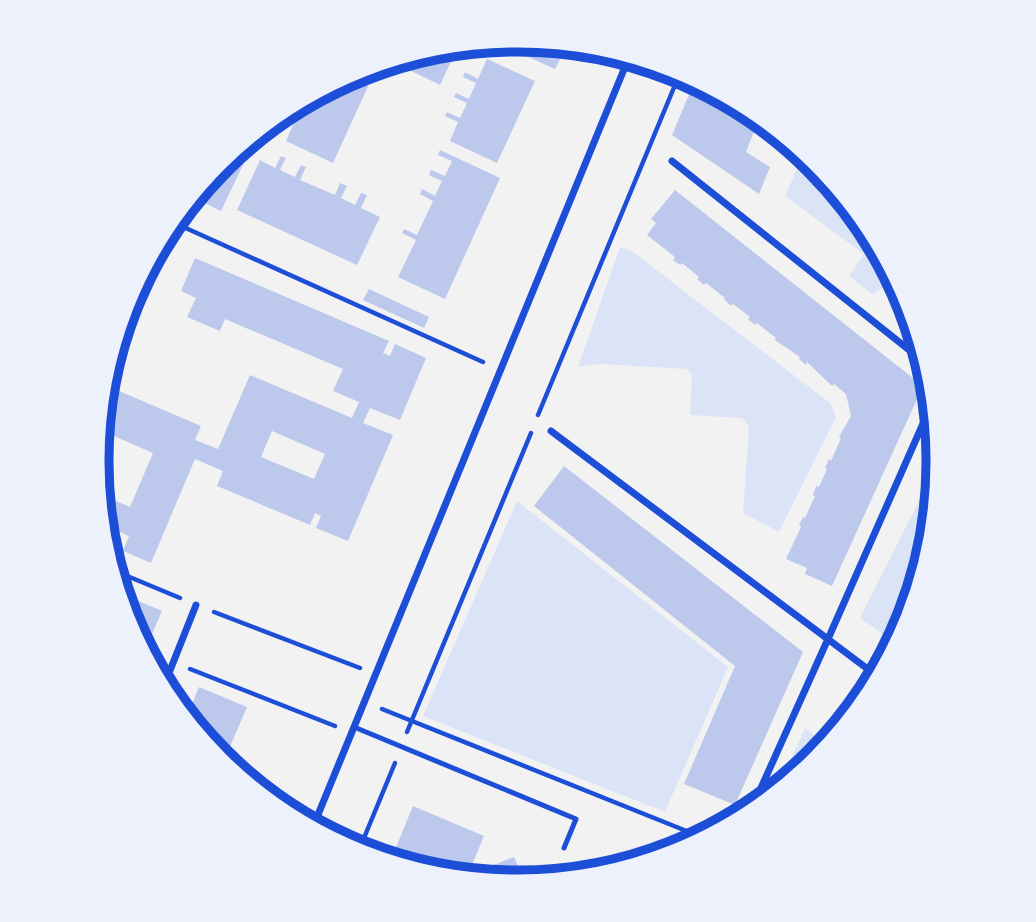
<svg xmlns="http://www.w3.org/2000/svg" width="1036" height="922" font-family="'Work Sans',sans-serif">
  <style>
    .green { fill: #dbe4f7 }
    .building { fill: #bdc9ec; fill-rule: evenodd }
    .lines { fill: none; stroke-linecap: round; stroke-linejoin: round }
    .path { stroke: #1d4ed8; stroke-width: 4.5 }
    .service { stroke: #1d4ed8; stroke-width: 5 }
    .minor { stroke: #1d4ed8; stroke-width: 7 }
    .rim { fill: none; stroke: #1d4ed8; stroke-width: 9 }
  </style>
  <rect width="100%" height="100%" fill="#f2f2f2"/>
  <path class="green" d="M803,155L816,164L893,279L873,295L849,276L864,254L785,196Z
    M620,247L633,252L830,403L836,417L779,532L743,513L749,427L742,418L690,415L692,373L686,369L600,364L578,367Z
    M927,485L933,490L907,622L894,642L860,618Z
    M517,501L728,667L665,812L423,716Z
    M805,728L825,744L815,759L781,782Z"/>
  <path class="building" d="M518,40L529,42L561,57L555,69L500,44Z
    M455,53L440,85L397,64L446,55Z
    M487,59L535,81L497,163L450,141L458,122L445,116L447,112L460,118L467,103L454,97L456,93L469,99L476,83L463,77L465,72L478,79Z
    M354,74L370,82L333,163L286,141L299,111Z
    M694,83L721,100L719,105L741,114L757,124L746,152L770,167L759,194L672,135Z
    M245,147L250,150L221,211L197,199L221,163L232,156L239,159Z
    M440,150L500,178L445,299L398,277L416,240L402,233L404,229L417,235L433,201L420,194L422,189L435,196L442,181L429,175L431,170L445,176L452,161L438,155Z
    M281,156L286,158L280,170L295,177L301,165L306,167L300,180L335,195L340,183L347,186L341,198L355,205L361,193L367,195L361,208L380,217L357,265L237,210L260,160L275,168Z
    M675,190L923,386L832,586L805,574L807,568L786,559L801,527L799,525L803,517L805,518L815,496L813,495L816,486L819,487L827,469L825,468L829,459L831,461L841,438L839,437L851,416L846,394L834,384L832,386L807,362L806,365L799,359L800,357L775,340L776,338L757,323L755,325L748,319L750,317L733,304L731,306L724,299L725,298L706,283L704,285L697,279L699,277L682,263L680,265L673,260L675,257L647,235L656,223L651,219Z
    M195,258L389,341L383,353L390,356L395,344L426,358L400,420L370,408L363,423L393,435L348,541L316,528L321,516L315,513L310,525L217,486L223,471L195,459L151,563L123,551L129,536L118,531L113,542L104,496L130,507L153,453L114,436L99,471L97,461L112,388L201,426L195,440L218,449L250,375L352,418L359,402L333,391L343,369L225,319L220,331L187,317L196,298L181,291ZM272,431L325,454L314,479L261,457Z
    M369,289L429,317L424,328L363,300Z
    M564,466L803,652L735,805L684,784L735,666L534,506Z
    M124,595L162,611L146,648L129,622Z
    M199,687L247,707L224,761L189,711Z
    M413,806L484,836L469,872L392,857Z
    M514,857L519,868L495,877L491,866Z"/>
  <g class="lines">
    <path class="path" d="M179,225L483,362
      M128,306L145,298L171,237
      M538,415L680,73
      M120,573L180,598
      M214,612L360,668
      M190,669L335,726
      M382,709L699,836
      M407,732L531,433
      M359,850L395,763"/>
    <path class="service" d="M354,727L576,819L564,848"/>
    <path class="minor" d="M672,161L918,357
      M551,431L873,673
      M167,678L196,605
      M756,799L828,639L929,410
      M315,822L627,62"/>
  </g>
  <path d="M0 0H1036V922H0ZM517 52H518A408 408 0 0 1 926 460V462A408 408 0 0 1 518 870H517A408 408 0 0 1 109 462V460A408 408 0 0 1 517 52Z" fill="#edf1fc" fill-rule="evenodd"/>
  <path class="rim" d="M517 52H518A408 408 0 0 1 926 460V462A408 408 0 0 1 518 870H517A408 408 0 0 1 109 462V460A408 408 0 0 1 517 52Z"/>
</svg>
